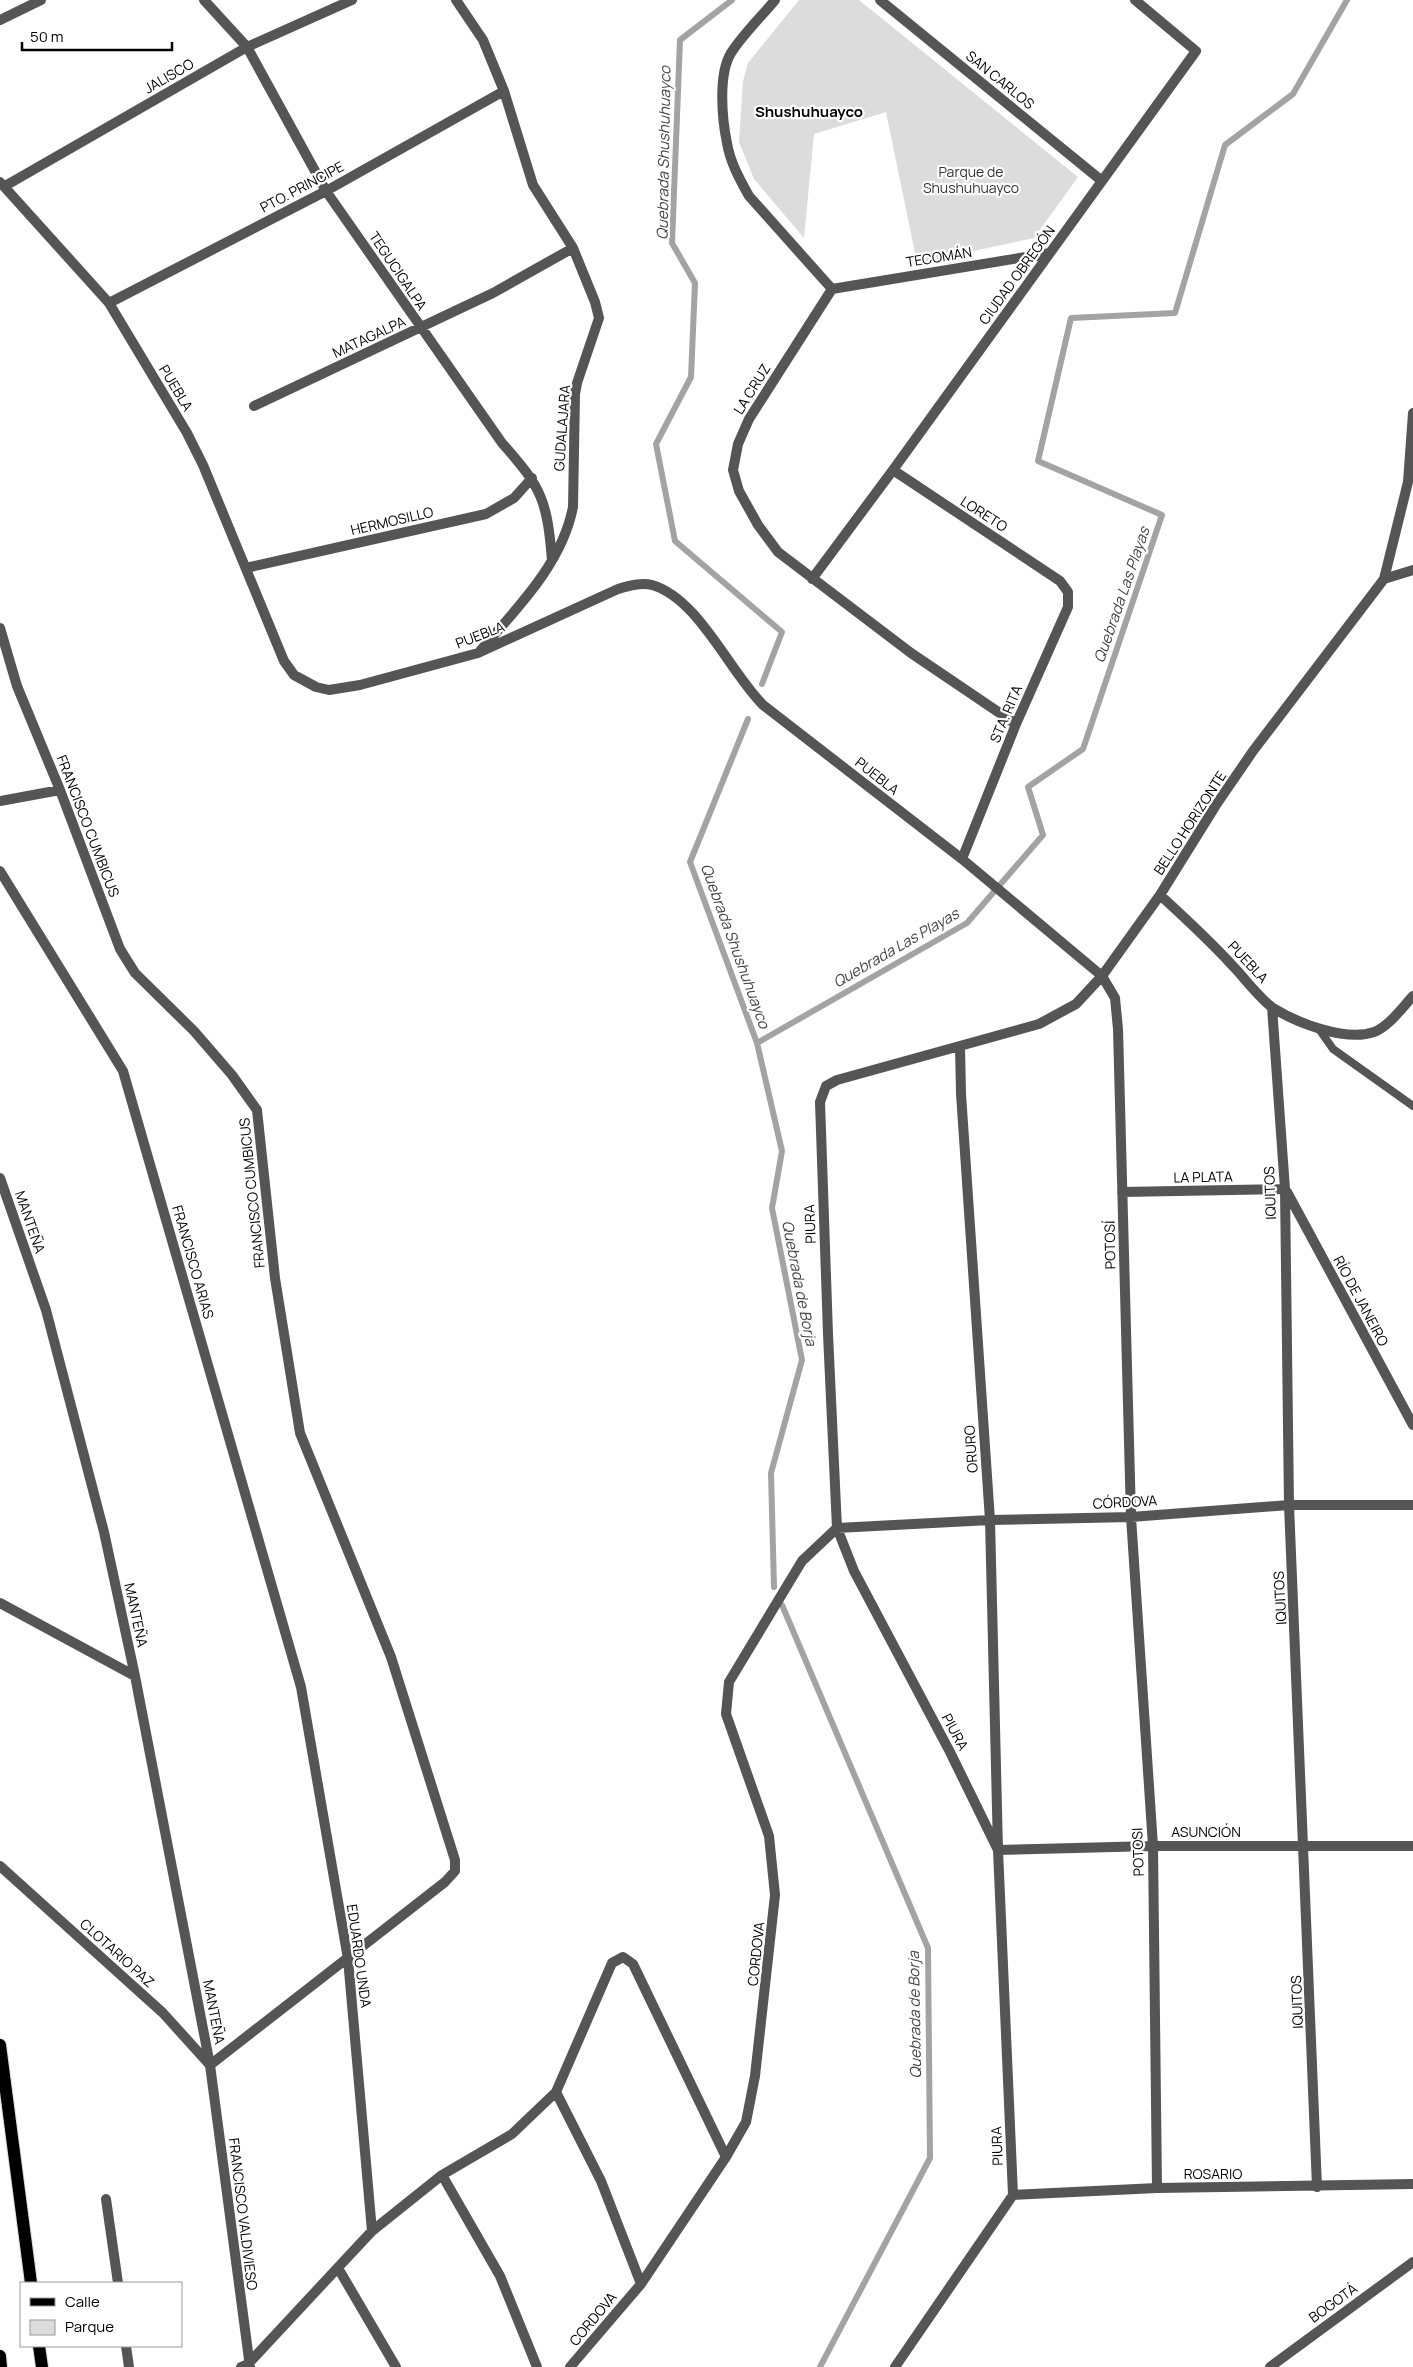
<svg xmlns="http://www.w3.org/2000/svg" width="1413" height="2367" font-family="Manrope,sans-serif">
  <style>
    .green { fill: #dcdcdc }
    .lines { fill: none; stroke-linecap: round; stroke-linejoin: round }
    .stream { stroke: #a3a3a3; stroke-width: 6 }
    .primary-casing { stroke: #dbdbdb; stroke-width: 14 }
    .service { stroke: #555; stroke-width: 8 }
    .minor { stroke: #555; stroke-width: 10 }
    .primary { stroke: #000; stroke-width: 12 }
    .labels { text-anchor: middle; stroke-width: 4.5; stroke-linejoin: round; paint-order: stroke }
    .street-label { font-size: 14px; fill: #000; stroke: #fff }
    .park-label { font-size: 14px; fill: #333; stroke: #fff }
    .neighbourhood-label { font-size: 15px; font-weight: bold; fill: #000; stroke: #fff }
    .water-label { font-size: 15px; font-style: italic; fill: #444; stroke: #fff }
  </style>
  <rect width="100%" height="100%" fill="#fff"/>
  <path class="green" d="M799,0H859L1078,177L1034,238L917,263L886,112L814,134L804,238L754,179L739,142L743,81L748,63Z"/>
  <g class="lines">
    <path class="stream" d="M732,0L680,40L672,243L695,283L691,377L656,444L675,541L782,632L762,684
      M748,719L690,862L757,1043L782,1151L772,1208L802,1360L771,1473L774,1587
      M757,1043L967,923L1043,835L1028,787L1083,749L1162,515L1038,461L1071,318L1175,313L1225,145L1293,94L1347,0
      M782,1605L928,1948L930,2158L820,2367"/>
    <defs>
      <path id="primary" d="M0,2045L31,2283
        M39,2346L42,2367
        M0,2356L1,2367"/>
    </defs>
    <use href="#primary" class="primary-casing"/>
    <path class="service" d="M1319,1029L1333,1049L1413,1106"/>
    <path class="minor" d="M204,0L247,47L326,191L502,443C542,488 547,500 552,560
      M456,0L483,40L504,91L533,185L573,248L595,302L599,318L577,383L575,394L573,507C562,564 517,608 480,651
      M775,0C761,17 743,34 731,53C718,74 722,119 727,143C730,162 740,180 749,196L832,289
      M880,0L1102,181
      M0,20L41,0
      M0,182L109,303L187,433L203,465L284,661L294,675L316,687L329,690L360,685L478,653L618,589C628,586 641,582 652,585C698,598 729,671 763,705L962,859L1102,976L1115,998L1118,1029L1131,1517L1153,1846L1157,2188
      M5,186L247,47L352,0
      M832,289L749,419L738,444L733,470L739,491L758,525L778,552L911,653L1016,724
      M832,289L1050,253
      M109,303L326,191L504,91
      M254,406L493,293L573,248
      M893,470L1060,581L1068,592V607L1016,724L962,859
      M246,568L486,514L514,498L532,478
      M812,579L893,470L1196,51L1135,0
      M1384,579L1413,570
      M0,628L17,686L60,790L120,949L135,973L194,1031L232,1075L257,1110L275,1278L300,1433L391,1657L455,1860V1871L445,1882L210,2065
      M0,801L60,790
      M0,871L123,1071L301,1687L348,1959L372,2231
      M1160,895C1185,918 1209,940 1231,964C1243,976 1259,998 1273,1008C1297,1023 1346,1042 1374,1032C1389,1026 1402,1008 1413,996
      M1272,1007L1285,1189L1289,1505L1317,2187
      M0,1178L46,1310L104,1532L135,1676L210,2065L250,2367
      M1122,1192L1285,1189
      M1287,1192L1413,1425
      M0,1603L135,1676
      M998,1850L950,1752L854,1571L837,1528L828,1334L820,1102L826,1086L837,1080L1039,1024L1076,1004L1102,976L1160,895L1216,805L1253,751L1384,579L1408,482L1413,413
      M998,1850L1153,1846H1413
      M0,1866L163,2013L209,2064
      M556,2092L601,2181L641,2284
      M442,2175L500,2276L537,2367
      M1013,2195L1157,2188L1413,2184
      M106,2199L118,2283
      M338,2268L396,2367
      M126,2346L129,2367
      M241,2367L248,2364L372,2231L442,2175L512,2134L556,2092L612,1963L623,1957L633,1964L726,2157
      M570,2367L641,2284L726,2157L746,2122L755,2076L775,1895L769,1836L726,1714L729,1682L802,1561L837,1528L990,1520L1131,1517L1289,1505H1413
      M895,2367L1013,2195L998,1850L990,1520L961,1094L960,1046
      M1270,2367L1413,2262"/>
    <use href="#primary" class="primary"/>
  </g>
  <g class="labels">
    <g class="street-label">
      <text transform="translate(169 76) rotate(-30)" y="5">JALISCO</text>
      <text transform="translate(1000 80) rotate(39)" y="5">SAN CARLOS</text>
      <text transform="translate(302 187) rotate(-28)" y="5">PTO. PRINCIPE</text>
      <text transform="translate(939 257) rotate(-9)" y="5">TECOMÁN</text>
      <text transform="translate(398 271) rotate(56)" y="5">TEGUCIGALPA</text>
      <text transform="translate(1017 275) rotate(-54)" y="5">CIUDAD OBREGÓN</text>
      <text transform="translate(369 337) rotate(-25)" y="5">MATAGALPA</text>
      <text transform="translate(176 388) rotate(59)" y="5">PUEBLA</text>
      <text transform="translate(752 389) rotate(-58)" y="5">LA CRUZ</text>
      <text transform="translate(562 428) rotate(-86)" y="5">GUDALAJARA</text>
      <text transform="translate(984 514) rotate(33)" y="5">LORETO</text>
      <text transform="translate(392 521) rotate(-13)" y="5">HERMOSILLO</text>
      <text transform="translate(480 635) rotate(-21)" y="5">PUEBLA</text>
      <text transform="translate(1006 714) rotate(-67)" y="5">STA. RITA</text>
      <text transform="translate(877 776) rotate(38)" y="5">PUEBLA</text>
      <text transform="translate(1190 823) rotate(-57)" y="5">BELLO HORIZONTE</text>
      <text transform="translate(88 826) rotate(69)" y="5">FRANCISCO CUMBICUS</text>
      <text transform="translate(1248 962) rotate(47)" y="5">PUEBLA</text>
      <text transform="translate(1203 1177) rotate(-1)" y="5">LA PLATA</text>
      <text transform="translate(252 1193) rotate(-96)" y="5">FRANCISCO CUMBICUS</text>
      <text transform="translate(1270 1193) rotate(-92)" y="5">IQUITOS</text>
      <text transform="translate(30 1222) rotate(71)" y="5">MANTEÑA</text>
      <text transform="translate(810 1224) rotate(-92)" y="5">PIURA</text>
      <text transform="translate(1110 1245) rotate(-91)" y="5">POTOSÍ</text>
      <text transform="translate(193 1262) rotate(74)" y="5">FRANCISCO ARIAS</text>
      <text transform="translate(1361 1301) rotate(62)" y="5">RÍO DE JANEIRO</text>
      <text transform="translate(971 1449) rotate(-94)" y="5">ORURO</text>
      <text transform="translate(1125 1502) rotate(-3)" y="5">CÓRDOVA</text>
      <text transform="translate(1280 1598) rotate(-93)" y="5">IQUITOS</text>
      <text transform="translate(136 1615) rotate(78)" y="5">MANTEÑA</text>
      <text transform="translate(955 1732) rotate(62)" y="5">PIURA</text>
      <text x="1206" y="1837">ASUNCIÓN</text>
      <text transform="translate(1138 1852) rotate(-92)" y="5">POTOSI</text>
      <text transform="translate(117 1953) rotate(42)" y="5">CLOTARIO PAZ</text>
      <text transform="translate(756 1954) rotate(-84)" y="5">CORDOVA</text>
      <text transform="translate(359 1956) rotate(82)" y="5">EDUARDO UNDA</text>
      <text transform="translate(1297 2002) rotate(-92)" y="5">IQUITOS</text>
      <text transform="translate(214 2012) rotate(79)" y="5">MANTEÑA</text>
      <text transform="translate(997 2146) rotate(-92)" y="5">PIURA</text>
      <text x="1213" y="2179">ROSARIO</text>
      <text transform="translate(243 2214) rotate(83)" y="5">FRANCISCO VALDIVIESO</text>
      <text transform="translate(1333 2303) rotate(-36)" y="5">BOGOTÁ</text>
      <text transform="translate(593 2319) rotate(-50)" y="5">CORDOVA</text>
    </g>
    <g class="park-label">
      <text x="971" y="177">Parque de<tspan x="971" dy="16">Shushuhuayco</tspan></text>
    </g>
    <g class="neighbourhood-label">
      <text x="809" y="117">Shushuhuayco</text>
    </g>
    <g class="water-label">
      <text transform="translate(664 153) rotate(-89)" y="5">Quebrada Shushuhuayco</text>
      <text transform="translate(1122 595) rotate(-71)" y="5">Quebrada Las Playas</text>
      <text transform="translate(735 946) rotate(70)" y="5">Quebrada Shushuhuayco</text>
      <text transform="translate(896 948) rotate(-30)" y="5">Quebrada Las Playas</text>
      <text transform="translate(799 1283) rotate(79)" y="5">Quebrada de Borja</text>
      <text transform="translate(915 2015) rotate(-91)" y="5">Quebrada de Borja</text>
    </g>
  </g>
  <rect x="20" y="2282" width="162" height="65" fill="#ffffff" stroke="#999999"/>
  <rect x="30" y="2298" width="25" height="8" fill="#000000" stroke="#999999"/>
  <text x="65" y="2307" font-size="15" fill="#000000">Calle</text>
  <rect x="30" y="2320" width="25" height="15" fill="#dcdcdc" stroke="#999999"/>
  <text x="65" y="2332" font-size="15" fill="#000000">Parque</text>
  <path d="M22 42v8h150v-8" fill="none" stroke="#000000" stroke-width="2.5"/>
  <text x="30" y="42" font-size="15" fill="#000000" stroke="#ffffff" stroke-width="4" paint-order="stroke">50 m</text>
</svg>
